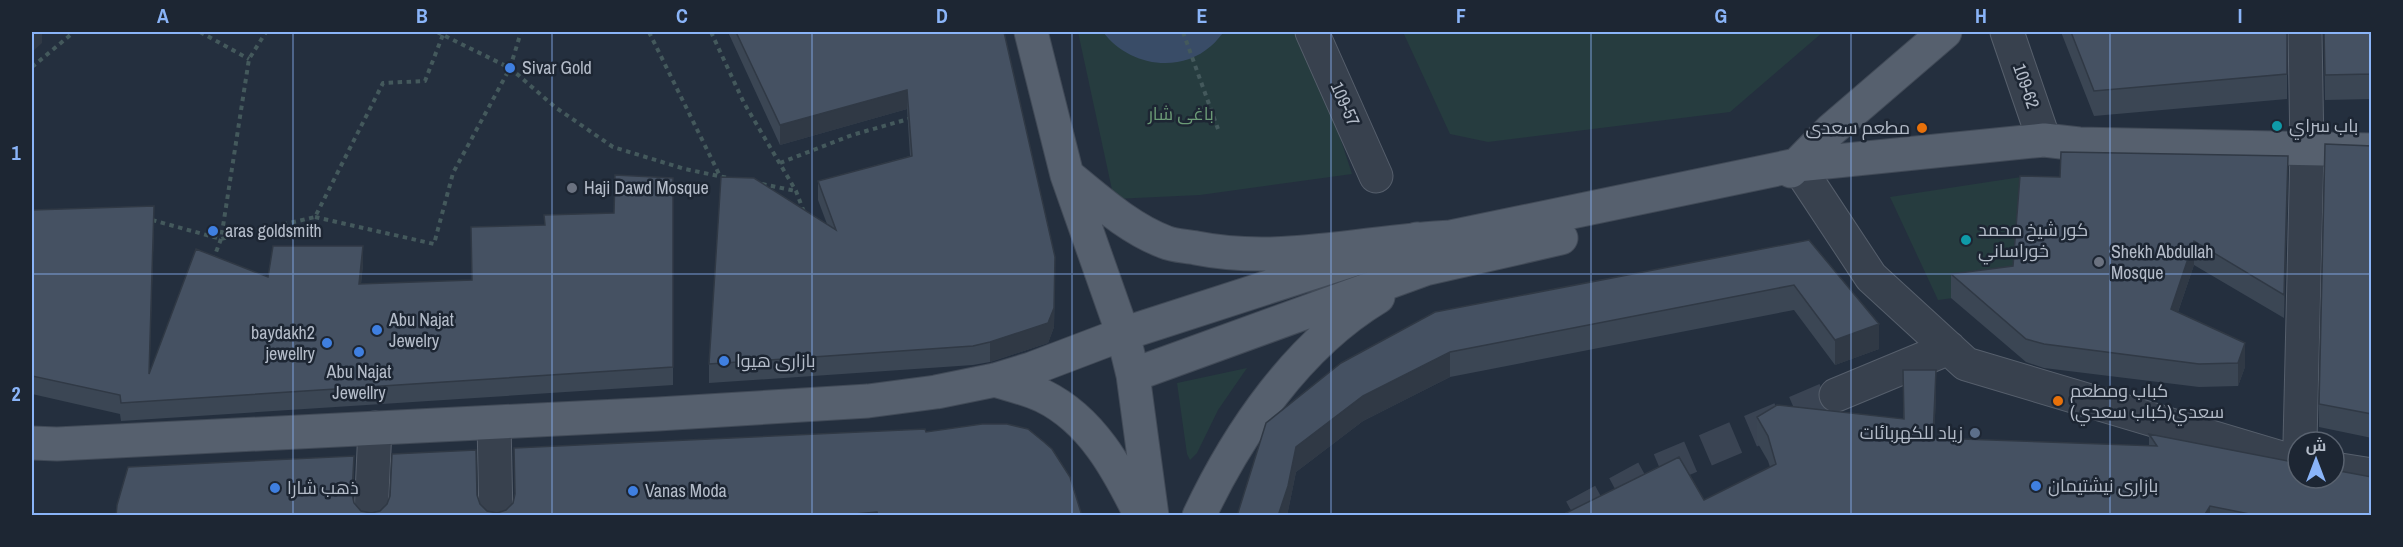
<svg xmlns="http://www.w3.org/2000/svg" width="2403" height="547" font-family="'Archivo Narrow',Cairo,sans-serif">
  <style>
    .green { fill: #263c3f }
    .water { fill: #394c67 }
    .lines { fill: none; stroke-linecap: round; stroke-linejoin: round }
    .minor-tunnel { stroke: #3a4453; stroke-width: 33; stroke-dasharray: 33 16; stroke-linecap: butt }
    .minor-casing { stroke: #565f6c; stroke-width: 35 }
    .major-casing { stroke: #414a57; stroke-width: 35 }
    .path { stroke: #44595c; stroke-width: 4; stroke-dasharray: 4.5 4.5; stroke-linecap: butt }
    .minor { stroke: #38414e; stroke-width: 33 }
    .major { stroke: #56606e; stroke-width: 33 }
    .wall { fill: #3b4654 }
    .shaded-wall { fill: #303945 }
    .building { fill: #455162; stroke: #303945; stroke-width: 1.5 }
    .grid { fill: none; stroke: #8ab4f8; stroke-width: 1.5; stroke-opacity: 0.55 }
    .shop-dot { fill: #3f7fe0; stroke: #1d2633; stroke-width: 2 }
    .culture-dot { fill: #0f9aa8; stroke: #1d2633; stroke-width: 2 }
    .food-dot { fill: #e8710a; stroke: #1d2633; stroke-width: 2 }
    .worship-dot { fill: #6b7280; stroke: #1d2633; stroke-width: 2 }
    .service-dot { fill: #5c6f8a; stroke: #1d2633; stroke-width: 2 }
    .labels { text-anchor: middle; stroke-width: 5; stroke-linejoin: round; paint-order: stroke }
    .poi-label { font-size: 18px; fill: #b4bcc9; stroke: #1d2633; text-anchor: start }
    .street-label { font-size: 18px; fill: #b4bcc9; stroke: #1d2633 }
    .park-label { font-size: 18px; fill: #6b9a76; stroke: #1d2633 }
    .neatline { fill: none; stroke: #8ab4f8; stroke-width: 2 }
    .grid-label { font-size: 20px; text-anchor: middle; font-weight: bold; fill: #8ab4f8 }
  </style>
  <rect width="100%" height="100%" fill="#242f3e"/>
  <path class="green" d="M1078,32H1298L1337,128L1352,174L1200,195L1114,199Z
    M1403,32H1823L1730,112L1488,142L1450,134Z
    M2021,177L2013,290L1938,300L1890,197Z
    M1247,368L1218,410L1197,453L1190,460L1187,454L1177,383Z"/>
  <path class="water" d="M1103,32H1224C1220,36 1216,42 1211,46C1178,75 1128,65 1103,32Z"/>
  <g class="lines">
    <path class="minor-tunnel" d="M1574,516L1659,470L1836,395"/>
    <defs>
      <path id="minor" d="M1312,32L1376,176
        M2007,32L2044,140
        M1797,165L1871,277L1966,364L2298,463
        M1836,395L1949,348
        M494,423L496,516
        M2300,442L2307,150L2305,32
        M2334,469L2372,475
        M371,516L375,428"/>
      <path id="major" d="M1031,32L1067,175L1123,334L1133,375L1152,516
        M1791,171L1831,130L1945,32
        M1067,175C1097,199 1128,228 1165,242C1174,246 1186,246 1196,248C1281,265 1366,241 1451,237L1797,165L2044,140L2079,144L2372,150
        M1133,375L1425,269L1561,238
        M995,380C1011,385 1028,389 1043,396C1092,420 1118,469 1141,516
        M32,443L57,444L658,414L868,401L936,392L995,380L1031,369L1123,334L1417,239
        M1199,516C1238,433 1298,345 1378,297"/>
    </defs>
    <use href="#minor" class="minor-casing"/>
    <use href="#major" class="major-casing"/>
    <path class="path" d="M200,32L249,59
      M437,32L510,68L555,107L613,147L685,169L728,178
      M649,32L720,176
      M711,32L744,103L796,191L804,212
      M1183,32L1218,129
      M32,67L74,32
      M780,163L852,135L912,118
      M762,184L796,191
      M315,217L434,244L453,173L510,68L521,32
      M152,220L221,239L315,217L383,83L425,81L444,32
      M213,260L221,239L249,59L266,32
      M1067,516L1084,510"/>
    <use href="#minor" class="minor"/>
    <use href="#major" class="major"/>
  </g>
  <path class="wall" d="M728,32H1004L1055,277L1054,327L1048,343L990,362L973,365L709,383V364L827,224L818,200V181L910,156L907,109L780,145Z
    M2061,32H2287V99L2094,116Z
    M2324,32H2372V99L2325,100Z
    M2372,146V438L2319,427V404Z
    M673,178V385L121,421L120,414L32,394V210L154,224L149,373L268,277L363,264L361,284L472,280L471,227L544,225L614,213Z
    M2288,180L2284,318L2194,265L2178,312L2245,367L2238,386L2199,387L2044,368L2026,362L1951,298V274L2013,266Z
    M1809,240L1879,349L1835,365L1794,310L1450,377L1363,421L1296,472L1287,516H1237L1341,363Z
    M1903,370L1936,395L1934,438L2149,446V434L2372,516H1560L1704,500L1770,467L1768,461L1757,442V417L1903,419Z
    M926,432L1082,516H116L354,477L353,498L354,503L361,511L371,513L477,495L480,504L487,511L497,513Z"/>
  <path class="shaded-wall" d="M34,32H42V43L32,52V34Z
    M907,90V109L780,145V125Z
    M2288,156V180L2284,318V295Z
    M154,206V224L149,393V374Z
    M2194,241V265L2171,332V309Z
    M363,246V264L359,302V284Z
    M1055,257L1054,327L1048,343L990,362V342Z
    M1879,324V349L1835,365V340Z
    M2245,343V367L2238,386V363Z
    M1450,352V377L1363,421L1296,472L1287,516H1278L1296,447L1363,396Z
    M1936,370V395L1933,463V438Z
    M354,456V477L352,515V494Z
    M2210,506V516H2204Z"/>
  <path class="building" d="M736,32H1004L1055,257L1054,308L1048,323L990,342L973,346L709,364L721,177L754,178L836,230L818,181L912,156L907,90L780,125Z
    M2071,32H2287V74L2094,91Z
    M2324,32H2372V74L2325,75Z
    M2325,144L2372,146V414L2319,404Z
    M2061,152L2288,156L2284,295L2194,241L2171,309L2245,343L2238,363L2199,364L2044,344L2026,339L1951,274L2013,266L2020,176L2060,177Z
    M615,175L673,178V367L121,403L120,395L32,376V210L154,206L149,374L196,249L268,277L273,246H363L359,284L472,280L471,227L545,225L544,215L614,213Z
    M1809,240L1879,324L1835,340L1794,285L1450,352L1363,396L1296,447L1288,486L1278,516H1237L1266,423L1341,363L1435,312Z
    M1903,370H1936L1933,438L2157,446L2149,434L2298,463V478H2334V470L2372,477V516H2259L2210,506L2204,516H1560L1679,457L1704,500L1776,464L1768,436L1757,417L1777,405L1904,419Z
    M982,424H1007L1028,429L1044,442L1052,449L1070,477L1082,516H878L877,512L832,516H116L117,505L128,467L354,456L352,494L354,503L361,511L371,513L380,511L387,504L390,496L392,454L476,450L477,495L480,504L487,511L497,513L506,510L513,503L515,494L514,448L925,429L926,432Z"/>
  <path class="grid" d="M293,32V516M552,32V516M812,32V516M1072,32V516M1331,32V516M1591,32V516M1851,32V516M2110,32V516M32,274H2372"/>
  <g class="shop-dot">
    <circle cx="510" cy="68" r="6"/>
    <circle cx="213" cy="231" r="6"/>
    <circle cx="377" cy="330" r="6"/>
    <circle cx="327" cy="343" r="6"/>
    <circle cx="359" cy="352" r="6"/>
    <circle cx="724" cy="361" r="6"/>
    <circle cx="2036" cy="486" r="6"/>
    <circle cx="275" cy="488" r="6"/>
    <circle cx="633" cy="491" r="6"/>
  </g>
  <g class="culture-dot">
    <circle cx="2277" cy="126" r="6"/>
    <circle cx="1966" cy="240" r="6"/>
  </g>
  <g class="food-dot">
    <circle cx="1922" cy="128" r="6"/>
    <circle cx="2058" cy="401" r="6"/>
  </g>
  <g class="worship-dot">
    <circle cx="572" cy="188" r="6"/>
    <circle cx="2099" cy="262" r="6"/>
  </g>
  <circle class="service-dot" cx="1975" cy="433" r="6"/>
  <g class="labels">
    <g class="poi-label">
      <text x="522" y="74">Sivar Gold</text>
      <text x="2289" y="132">باب سراي</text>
      <text x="1910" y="134" text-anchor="end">مطعم سعدى</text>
      <text x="584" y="194">Haji Dawd Mosque</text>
      <text x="1978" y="236">كور شيخ محمد<tspan x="1978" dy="21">خوراساني</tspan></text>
      <text x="225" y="237">aras goldsmith</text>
      <text x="2111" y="258">Shekh Abdullah<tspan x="2111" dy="21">Mosque</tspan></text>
      <text x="389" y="326">Abu Najat<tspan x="389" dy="21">Jewelry</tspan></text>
      <text x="315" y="339" text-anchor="end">baydakh2<tspan x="315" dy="21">jewellry</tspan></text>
      <text x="736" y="367">بازاری ھیوا</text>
      <text x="359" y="378" text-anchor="middle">Abu Najat<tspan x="359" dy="21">Jewellry</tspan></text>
      <text x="2070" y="397">كباب ومطعم<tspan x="2070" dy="21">سعدي(كباب سعدي)</tspan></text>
      <text x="1963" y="439" text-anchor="end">زياد للكهربائات</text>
      <text x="2048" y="492">بازاری نیشتیمان</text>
      <text x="287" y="494">ذهب شارا</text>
      <text x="645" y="497">Vanas Moda</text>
    </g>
    <g class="street-label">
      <text transform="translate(2026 86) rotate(71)" y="6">109-62</text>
      <text transform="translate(1345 104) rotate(66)" y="6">109-57</text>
    </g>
    <g class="park-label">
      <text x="1181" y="120">باغی شار</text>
    </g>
  </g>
  <rect width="2403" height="547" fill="none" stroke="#1d2633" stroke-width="66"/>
  <g transform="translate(2316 460)"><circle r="28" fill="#1d2633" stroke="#59626f" stroke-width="1.5"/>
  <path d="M0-4.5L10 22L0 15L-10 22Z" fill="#8ab4f8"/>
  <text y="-9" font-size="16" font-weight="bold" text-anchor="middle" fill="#b4bcc9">ش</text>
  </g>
  <rect x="33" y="33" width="2337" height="481" class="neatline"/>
  <g class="grid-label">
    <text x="163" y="23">A</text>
    <text x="422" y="23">B</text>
    <text x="682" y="23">C</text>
    <text x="942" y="23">D</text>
    <text x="1202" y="23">E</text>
    <text x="1461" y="23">F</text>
    <text x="1721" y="23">G</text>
    <text x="1981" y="23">H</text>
    <text x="2240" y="23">I</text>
    <text x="16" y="160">1</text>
    <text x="16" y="401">2</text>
  </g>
</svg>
